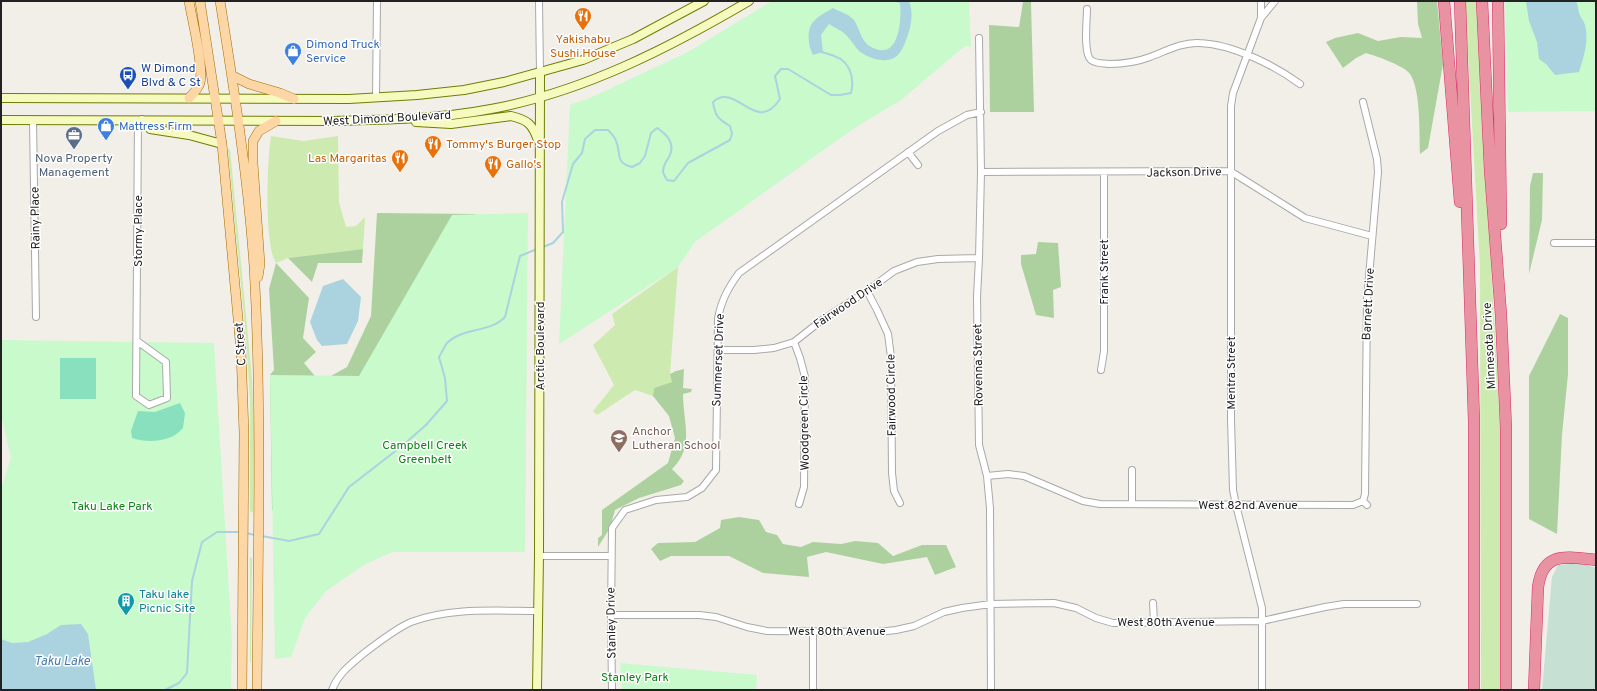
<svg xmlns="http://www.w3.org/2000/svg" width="1597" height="691" font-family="Overpass,sans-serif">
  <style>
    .grass { fill: #cdebb0 }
    .forest { fill: #add19e }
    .wetland { fill: #c6e0d4 }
    .park { fill: #c8facc }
    .pitch { fill: #88e0be }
    .water { fill: #aad3df }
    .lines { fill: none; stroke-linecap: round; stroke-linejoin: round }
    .stream { stroke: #aad3df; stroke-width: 2 }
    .minor-casing { stroke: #a9a9a9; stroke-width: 8 }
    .secondary-casing { stroke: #707d05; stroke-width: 10 }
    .primary-casing { stroke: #a06b00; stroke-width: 10 }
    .motorway-casing { stroke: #dc2a67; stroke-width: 12 }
    .minor { stroke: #fff; stroke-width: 6 }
    .secondary { stroke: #f7fabf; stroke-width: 8 }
    .primary { stroke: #fcd6a4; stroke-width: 9 }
    .motorway { stroke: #e892a2; stroke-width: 11 }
    .labels { text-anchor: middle; stroke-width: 3; stroke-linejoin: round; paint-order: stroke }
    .food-label { font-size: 12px; fill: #c56008; stroke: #fff; text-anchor: start }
    .shop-label { font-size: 12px; fill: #366cbe; stroke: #fff; text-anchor: start }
    .transit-label { font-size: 12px; fill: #164399; stroke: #fff; text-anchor: start }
    .street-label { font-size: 12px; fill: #222; stroke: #fff }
    .service-label { font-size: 12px; fill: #4e5e75; stroke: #fff }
    .education-label { font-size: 12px; fill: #785e54; stroke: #fff; text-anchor: start }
    .park-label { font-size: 12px; fill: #0c8416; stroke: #fff }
    .culture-label { font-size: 12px; fill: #0d838f; stroke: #fff; text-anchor: start }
    .water-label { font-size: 13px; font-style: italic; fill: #4a7aab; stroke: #fff }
  </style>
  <rect width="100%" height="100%" fill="#f2efe9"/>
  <path class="grass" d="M1465,1H1477L1500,428L1501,690H1481L1480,266Z
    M271,136L303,141L338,136L339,202L346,227L356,226L365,217L363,249L288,258L276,263C264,245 267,160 271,136Z
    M230,149L252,378L254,440L253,513L250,511V399L246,338L228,150Z
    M678,267L670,374L673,382L654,388L653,396L635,390L597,415L593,411L614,385L593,345L615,325L612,314Z
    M250,557L252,558L251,662H250Z"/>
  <path class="forest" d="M1417,1H1437L1443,64L1428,148L1420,154C1419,134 1421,90 1410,74C1405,66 1376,56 1366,53L1356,58L1343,68L1326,42L1335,38L1358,33L1378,41L1401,37L1422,38L1418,24Z
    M1023,2H1031L1034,112H990L989,25L1019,27Z
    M1533,173H1543L1542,220L1529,274L1530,186Z
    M377,213L476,214L272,511L270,375L274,370L269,289L276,263L309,298L303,338L316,352L304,363L320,382L347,367L371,316Z
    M1038,242L1058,243L1061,287L1053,290L1054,318L1036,315L1021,264V255L1036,254Z
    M363,249L362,263H318L312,282L288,258Z
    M1560,314L1568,318V374L1562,435L1557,534L1529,519V376Z
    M684,369L683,388L692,389L691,392L683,394C683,422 695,447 672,469L684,481L681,485L639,498L615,510L610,528L598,547V538L602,535V510L668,463L675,438L669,416L653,396L654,388L672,382L670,374L676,371Z
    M739,517L759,520L766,532L777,535L783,544L801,547L813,542L841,544L855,541L878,543L893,556L922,545H946L956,567L935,575L927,557L883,564L826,552L807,557L809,577L763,573L729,556H671L660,561L651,549L658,543L695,542L720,528L721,520Z"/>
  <path class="wetland" d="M1580,563L1596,568V690H1542L1552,577L1558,565Z"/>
  <path class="park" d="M772,1H969L971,47L965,46L901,100L853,129L695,242L678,267L559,344L570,105L590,98L688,52Z
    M1505,1H1596V111L1508,112Z
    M528,213L525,552H392L362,566L325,592L305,618L291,657L275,659L270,375L359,376L452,215Z
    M1,340L214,343L232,641L231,690H1V489L11,458L1,415Z
    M620,663L757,675L756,690H622Z"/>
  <path class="pitch" d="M60,358H96V399H60Z
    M180,403L185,413L183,428C180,431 175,436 171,437C159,442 144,442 132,438L131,431L138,411L155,412Z"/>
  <path class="water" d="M893,1H909C914,14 911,28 906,40C904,46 901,52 897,56C886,65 868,58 859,51C855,47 852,41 847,36C843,31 835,28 829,24L821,35L823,52L813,55C808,46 806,29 814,21C819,15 827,12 833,8C840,12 849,14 854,20C859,27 861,40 868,45C898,65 902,23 900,3Z
    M1526,1H1576C1578,6 1578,8 1579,13C1580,17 1584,21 1585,25C1589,40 1584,57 1579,72L1555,75L1546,64L1539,59L1537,42L1529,21Z
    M343,279L361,297L358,321L347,344L322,346L317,340L310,322L323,286Z
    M81,624L88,634L96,690H1V639L12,643L28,642L47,634L61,625Z"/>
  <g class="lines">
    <path class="stream" d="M543,247L553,243L563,232L562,202L573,164L582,153L585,139L595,130H608C611,133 615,137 616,141C622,154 614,162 632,167L640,163L645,156L651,133L657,128C668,135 676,144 669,157C666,162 663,165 663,172C664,175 666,178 667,180L674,181L688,163L730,140L732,134L730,126C718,119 715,116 713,102C736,81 756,136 780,99L775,76L781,69H788L831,95H840L851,93C854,82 852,68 842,60C837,56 826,54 820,51
      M246,533L255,535
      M262,536L289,541L319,534L349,487L402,446L426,425L447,401L445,378L439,357C442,352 444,347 447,343C463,327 490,333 505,317L520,256L537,249
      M165,690L179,683L187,673L192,581L202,542L217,532H240"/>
    <defs>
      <path id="minor" d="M539,1L540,73
        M1261,1V18
        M1087,9C1087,20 1083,53 1091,60C1096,64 1102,63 1109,64C1123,64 1137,62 1150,57C1166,51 1182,42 1199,43C1232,44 1274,65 1300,84
        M979,38L981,172L979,258L977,297L979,445L987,476L990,508L991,690
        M376,98L377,1
        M1363,102L1377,159L1378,172L1367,300L1365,494L1363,501L1367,505
        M33,120L36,317
        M908,152L918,165
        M981,172L1230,171L1305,218L1372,236
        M1554,243H1596
        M867,291L877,310L888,334L891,357L892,473L894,491L900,503
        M137,341L166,362L167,398L149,405L136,396L138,120
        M794,342L800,358L805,377L804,487L799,504
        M718,350H754L774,348L794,342L822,320L867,291L894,271L917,262L938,259L979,258
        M1101,370L1104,351V172
        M987,476L1008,474L1024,476L1083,501L1100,504L1353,505L1363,501
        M1132,504V470
        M539,556H611
        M1153,603L1154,622
        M611,615H699L716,617L747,627L767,631L878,632L896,630L914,626L944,612L962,608L991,604L1054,603L1076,608L1096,618L1113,623L1262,621L1325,607L1344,604H1417
        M332,690C338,674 350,665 363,654C376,644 397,628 411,622C451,607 497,611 538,611
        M612,690L611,615L612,528L625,510L656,500L687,497L702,488L716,470L718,319C721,301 728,288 739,273L938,131L967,115L981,112
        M813,690V632
        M1262,690V608L1236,505L1233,490L1231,419V106L1233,93L1261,18L1275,1"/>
      <path id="secondary" d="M1,98L349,99L417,95L464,90L504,82L583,60L633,39L704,1
        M1,120L334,121C386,120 439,119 491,109C583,92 669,48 749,1
        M142,120L150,129L189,135L222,144
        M416,122L451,124L511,116C528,120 532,124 538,140
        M537,690L539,556L540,73"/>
      <path id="primary" d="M200,1L222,144L241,351L244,433L242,690
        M220,1C234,89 248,177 254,266C262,407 258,549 257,690
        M233,76L249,84L280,93L294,99
        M189,98C193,94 198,89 200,83C204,66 192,20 189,1
        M258,277L260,264L253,163V141L259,131L276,121"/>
      <path id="motorway" d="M1444,1L1460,202
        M1460,1L1474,421V690
        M1482,1L1490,170L1501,315L1506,428V690
        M1498,1L1501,224
        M1534,690L1538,587C1543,550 1568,557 1596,560"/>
    </defs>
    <use href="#minor" class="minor-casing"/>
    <use href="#secondary" class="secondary-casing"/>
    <use href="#primary" class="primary-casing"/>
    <use href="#motorway" class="motorway-casing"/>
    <use href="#minor" class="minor"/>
    <use href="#secondary" class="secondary"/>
    <use href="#primary" class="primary"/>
    <use href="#motorway" class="motorway"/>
  </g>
  <defs>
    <symbol id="restaurant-pin" viewBox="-11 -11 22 30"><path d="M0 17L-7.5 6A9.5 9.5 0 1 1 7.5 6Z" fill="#e8710a" stroke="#fff"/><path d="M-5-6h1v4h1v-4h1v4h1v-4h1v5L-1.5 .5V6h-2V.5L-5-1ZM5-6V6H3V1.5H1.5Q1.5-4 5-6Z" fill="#fff"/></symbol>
    <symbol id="shop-pin" viewBox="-11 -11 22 30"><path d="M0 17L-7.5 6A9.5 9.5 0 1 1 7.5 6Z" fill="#3f7fe0" stroke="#fff"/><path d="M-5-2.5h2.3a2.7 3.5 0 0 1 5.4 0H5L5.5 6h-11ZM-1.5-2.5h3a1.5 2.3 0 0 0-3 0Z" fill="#fff"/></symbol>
    <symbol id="bus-pin" viewBox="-11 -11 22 30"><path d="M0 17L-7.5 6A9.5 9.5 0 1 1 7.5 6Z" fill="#1a4fb4" stroke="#fff"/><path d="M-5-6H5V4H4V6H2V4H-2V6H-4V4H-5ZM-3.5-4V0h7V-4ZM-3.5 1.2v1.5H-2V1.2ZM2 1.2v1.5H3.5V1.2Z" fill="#fff"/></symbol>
    <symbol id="office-pin" viewBox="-11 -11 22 30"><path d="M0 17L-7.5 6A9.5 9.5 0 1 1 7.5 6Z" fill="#5c6f8a" stroke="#fff"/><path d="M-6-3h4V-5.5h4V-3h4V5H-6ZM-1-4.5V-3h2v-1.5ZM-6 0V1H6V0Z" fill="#fff"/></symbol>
    <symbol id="school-pin" viewBox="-11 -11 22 30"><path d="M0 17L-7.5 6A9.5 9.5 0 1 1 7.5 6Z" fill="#8d6e63" stroke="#fff"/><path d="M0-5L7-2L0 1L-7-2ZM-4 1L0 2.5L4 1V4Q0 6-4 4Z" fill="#fff"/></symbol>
    <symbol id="building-pin" viewBox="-11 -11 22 30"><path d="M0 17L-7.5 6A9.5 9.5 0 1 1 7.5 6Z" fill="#0f9aa8" stroke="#fff"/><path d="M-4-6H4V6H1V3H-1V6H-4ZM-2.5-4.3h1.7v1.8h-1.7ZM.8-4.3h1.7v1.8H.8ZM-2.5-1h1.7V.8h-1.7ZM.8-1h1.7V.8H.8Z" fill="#fff"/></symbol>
  </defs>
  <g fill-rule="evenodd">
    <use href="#restaurant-pin" x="573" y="6" width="20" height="27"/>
    <use href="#shop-pin" x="283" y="41" width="20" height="27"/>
    <use href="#bus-pin" x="118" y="65" width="20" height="27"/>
    <use href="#shop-pin" x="96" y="116" width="20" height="27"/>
    <use href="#office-pin" x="64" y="125" width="20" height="27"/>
    <use href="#restaurant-pin" x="423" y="134" width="20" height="27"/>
    <use href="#restaurant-pin" x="390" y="148" width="20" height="27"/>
    <use href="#restaurant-pin" x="483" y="154" width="20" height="27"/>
    <use href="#school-pin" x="609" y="428" width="20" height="27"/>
    <use href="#building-pin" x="116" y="591" width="20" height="27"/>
  </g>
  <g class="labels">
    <g class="food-label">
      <text x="583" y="43" text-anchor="middle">Yakishabu<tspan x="583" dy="14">Sushi House</tspan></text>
      <text x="446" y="148">Tommy's Burger Stop</text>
      <text x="387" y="162" text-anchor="end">Las Margaritas</text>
      <text x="506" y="168">Gallo's</text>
    </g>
    <g class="shop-label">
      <text x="306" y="48">Dimond Truck<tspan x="306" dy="14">Service</tspan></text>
      <text x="119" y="130">Mattress Firm</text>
    </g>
    <g class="transit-label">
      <text x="141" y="72">W Dimond<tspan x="141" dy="14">Blvd &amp; C St</tspan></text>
    </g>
    <g class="street-label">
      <text transform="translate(387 118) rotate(-3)" y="4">West Dimond Boulevard</text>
      <text transform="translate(1184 172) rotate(-1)" y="4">Jackson Drive</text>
      <text transform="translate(35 218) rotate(-91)" y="4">Rainy Place</text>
      <text transform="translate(138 231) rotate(-90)" y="4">Stormy Place</text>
      <text transform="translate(1104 272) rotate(-90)" y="4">Frank Street</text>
      <text transform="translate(848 303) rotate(-34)" y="4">Fairwood Drive</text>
      <text transform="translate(1368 304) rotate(-87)" y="4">Barnett Drive</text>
      <text transform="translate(240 344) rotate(-94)" y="4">C Street</text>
      <text transform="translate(540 346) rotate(-90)" y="4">Arctic Boulevard</text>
      <text transform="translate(1489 346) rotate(-93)" y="4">Minnesota Drive</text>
      <text transform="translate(718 360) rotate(-88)" y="4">Summerset Drive</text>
      <text transform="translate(978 365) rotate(-91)" y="4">Rovenna Street</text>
      <text transform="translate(1231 373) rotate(-90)" y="4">Mentra Street</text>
      <text transform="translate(891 395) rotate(-91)" y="4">Fairwood Circle</text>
      <text transform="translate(804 423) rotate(-91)" y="4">Woodgreen Circle</text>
      <text x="1248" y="509">West 82nd Avenue</text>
      <text x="1166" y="626">West 80th Avenue</text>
      <text transform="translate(611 623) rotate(-91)" y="4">Stanley Drive</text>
      <text x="837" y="635">West 80th Avenue</text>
    </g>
    <g class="service-label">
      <text x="74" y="162">Nova Property<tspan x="74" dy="14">Management</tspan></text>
    </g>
    <g class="education-label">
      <text x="632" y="435">Anchor<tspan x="632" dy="14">Lutheran School</tspan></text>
    </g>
    <g class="park-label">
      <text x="425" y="449">Campbell Creek<tspan x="425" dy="14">Greenbelt</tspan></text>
      <text x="112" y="510">Taku Lake Park</text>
      <text x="635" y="681">Stanley Park</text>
    </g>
    <g class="culture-label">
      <text x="139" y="598">Taku lake<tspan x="139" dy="14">Picnic Site</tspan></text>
    </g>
    <g class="water-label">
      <text x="62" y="665">Taku Lake</text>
    </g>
  </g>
  <rect width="1597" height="691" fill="none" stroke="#222222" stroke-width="4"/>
</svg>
